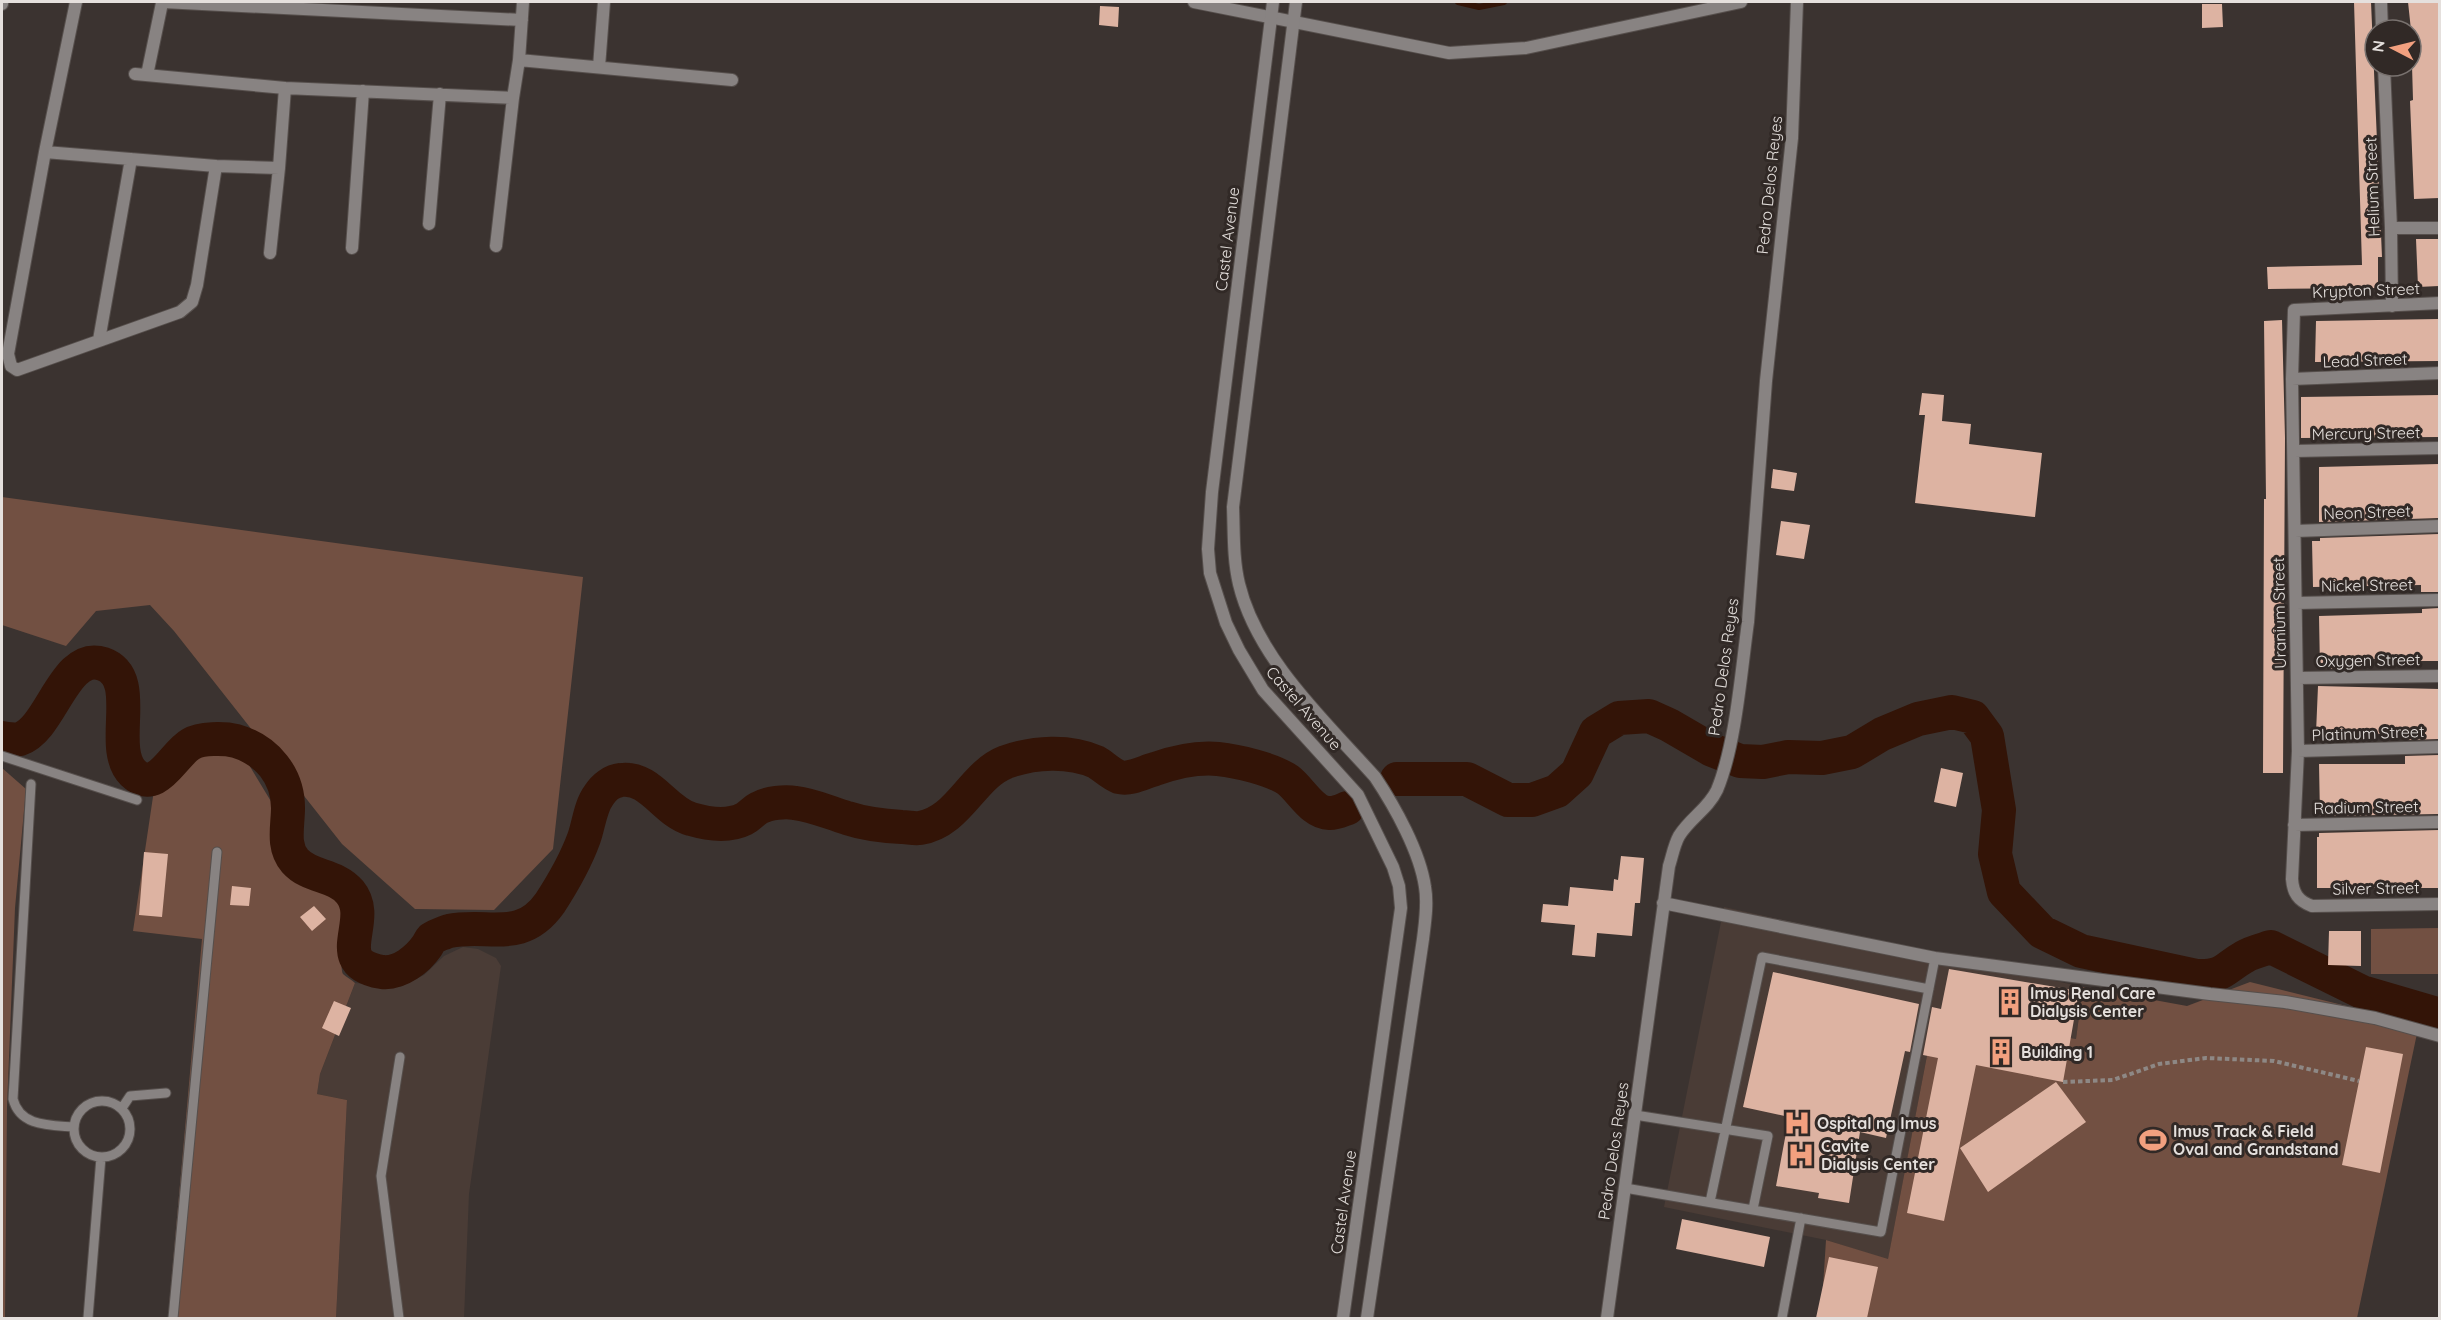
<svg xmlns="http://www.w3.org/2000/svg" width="2441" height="1320" font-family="Quicksand,sans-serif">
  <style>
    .built { fill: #4a3c36 }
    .green { fill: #725042 }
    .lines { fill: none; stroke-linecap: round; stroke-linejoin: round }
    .stream { stroke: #331407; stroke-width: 6 }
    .river { stroke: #331407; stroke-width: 34 }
    .building { fill: #ddb3a2 }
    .service-casing { stroke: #564f4c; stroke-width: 11 }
    .minor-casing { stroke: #564f4c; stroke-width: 14 }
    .tertiary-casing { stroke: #564f4c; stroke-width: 14 }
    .path { stroke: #8e8885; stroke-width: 4; stroke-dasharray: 4.5 3; stroke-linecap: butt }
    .service { stroke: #888382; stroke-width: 9 }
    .minor { stroke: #888382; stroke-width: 12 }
    .tertiary { stroke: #888382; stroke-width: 12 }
    .labels { text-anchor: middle; stroke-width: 6; stroke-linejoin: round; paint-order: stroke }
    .street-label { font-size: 16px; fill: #e5e0dd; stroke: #312926 }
    .poi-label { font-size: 16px; font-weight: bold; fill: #e5e0dd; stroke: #312926; text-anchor: start }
  </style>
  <rect width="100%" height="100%" fill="#3b3330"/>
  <path class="built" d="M1724,907L2083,987L2076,1039L1935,1014L1888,1260L1826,1240L1664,1207Z
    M463,947L478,949L496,958L501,966L469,1194L464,1318H336L347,1100L317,1094L320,1074L355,983L400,987L424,975L444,956Z"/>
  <path class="green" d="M2,497L583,577L553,849L494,910L415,909L342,844L174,631L150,605L96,611L66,646L2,625Z
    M214,747L231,749L246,760L275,808L279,857L306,880L334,883L342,888C342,902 339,968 343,974C346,977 352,980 355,983L320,1074L317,1094L347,1100L336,1318H168L202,939L133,931L154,790L172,769L191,752Z
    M2,768L26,789L15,908L7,1107L5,1318H2Z
    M2439,928V974H2371V929Z
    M2250,982L2419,1024L2357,1318H1821L1826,1240L1888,1259L1935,1014L2076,1039L2083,987L2187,1006Z"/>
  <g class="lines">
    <path class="stream" d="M1458,2L1479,7L1504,2"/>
    <path class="river" d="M2,738C5,739 16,740 20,739C52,728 64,651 103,664C143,678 107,747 133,773C157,796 173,754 191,744C201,738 224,738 236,741C267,750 288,776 288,808C288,826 282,846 295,861C310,878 335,874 350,892C374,921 327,963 382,972C400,974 418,959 427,946C429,943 430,940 432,938C433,937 448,931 449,931C489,923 521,944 550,903C563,883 576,860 584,838C589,824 590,807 599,795C604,787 612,781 621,780C650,776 665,812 691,819C708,824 728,827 744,819C750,816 753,811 759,808C768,803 785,801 795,803C813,805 830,813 847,818C865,824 884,826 902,827C908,827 914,829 920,828C959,822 972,775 1006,762C1034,752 1069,750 1096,762C1103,766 1111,774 1119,777C1131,780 1144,772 1155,769C1175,762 1196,757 1218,759C1237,761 1272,769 1288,780C1301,790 1313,814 1330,813C1337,813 1342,810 1348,808
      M1397,779H1467L1508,800H1532L1557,791L1577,773L1596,732L1619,718L1649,716L1669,725L1712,750L1740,761L1763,762L1788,757L1822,758L1852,752L1882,734L1918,719L1952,712L1973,717L1987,736L1999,810L1995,854L2004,892L2042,932L2081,951L2197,976C2224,977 2223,969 2244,957C2252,952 2262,950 2271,947L2362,992L2440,1015"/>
  </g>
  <path class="building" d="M2354,2H2371L2382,257H2378V288L2268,289L2267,267L2362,265Z
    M2408,2H2439V198L2414,199L2410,101L2413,100L2411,30Z
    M2202,4H2222L2223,27L2202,28Z
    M1100,6L1119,7L1118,27L1099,25Z
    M2416,239H2439V286L2418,287Z
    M2439,319V361L2315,362L2316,321Z
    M2282,320L2285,438L2283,773H2263L2264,499H2266L2264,321Z
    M1922,393L1944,395L1942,421L1971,424L1969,444L2042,453L2035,517L1915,503L1925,415H1919Z
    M2439,395V437L2301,438V397Z
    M2439,464V518L2319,522V467Z
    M1773,469L1797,473L1794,491L1771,488Z
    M1781,521L1810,525L1804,559L1776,555Z
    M2439,534V592H2421V585L2313,587L2312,541H2320V538Z
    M2439,608V661H2419V658L2367,659V662L2337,663V669H2320L2319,616L2422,613V609Z
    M2318,686L2439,689V739L2405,740V734L2316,733Z
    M2439,755V814L2320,816L2319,764H2405V756Z
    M1941,768L1963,773L1956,807L1934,802Z
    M2439,830V888H2317V837H2319V833Z
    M144,852L168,854L162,917L139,915Z
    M1621,856L1644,858L1640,903H1635L1632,936L1597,933L1595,957L1572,955L1575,925L1541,922L1543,904L1568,906L1570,887L1613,891L1614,879L1618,880Z
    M232,886L251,888L249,906L230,905Z
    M314,906L326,919L312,931L300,917Z
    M2329,931H2361V966L2328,965Z
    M1949,969L2079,991L2063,1082L1976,1065L1944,1221L1907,1213L1938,1058L1923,1055L1932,1007L1941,1009Z
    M1773,972L1919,1004L1910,1052L1905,1051L1886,1138L1860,1132L1849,1203L1818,1198L1819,1193L1776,1186L1789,1117L1743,1107Z
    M334,1001L351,1008L339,1036L322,1028Z
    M2366,1047L2403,1054L2380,1173L2342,1165Z
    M2056,1082L2086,1122L1988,1192L1960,1148Z
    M1682,1219L1770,1237L1764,1267L1676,1249Z
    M1829,1257L1878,1267L1867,1318H1816Z"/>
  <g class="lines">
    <defs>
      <path id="service" d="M2,756L137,800
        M31,784L13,1099C20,1127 50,1125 74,1127
        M74 1129a28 28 0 1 1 56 0a28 28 0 1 1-56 0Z
        M122,1108L130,1096L166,1093
        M1635,1115L1768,1136L1753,1209
        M1625,1188L1881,1232L1935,958
        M1710,1202L1762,957L1929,989
        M88,1318L101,1157
        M173,1318L217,852
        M399,1318L381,1176L400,1057
        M1782,1318L1801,1218"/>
      <path id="minor" d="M76,2L45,152L8,354L11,366L17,370L180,312L192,302L197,285L216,166L279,168L285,88L513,98L519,60L523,2
        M163,2L522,20
        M1194,2L1449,53L1526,48L1741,2
        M2381,2L2382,30
        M2,4V2
        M519,60L732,80
        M2384,66L2391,228L2392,306
        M599,67L604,2
        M135,74L285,88
        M147,75L162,3
        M45,152L216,166
        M429,224L440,94
        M2391,228H2440
        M496,246L513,98
        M352,248L363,91
        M270,253L279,168
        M2440,303L2294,310L2292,379L2298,751L2292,879C2293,893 2298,901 2312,906L2440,904
        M99,340L131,159
        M2292,379L2440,373
        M2294,451L2440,448
        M2295,531L2440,526
        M2296,603L2440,600
        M2297,678L2440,676
        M2298,751L2440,747
        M2294,825L2440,822
        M1663,903L1935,958L2210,994L2285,1002L2375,1018L2440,1036
        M1607,1318L1669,866C1672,857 1674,845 1679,836C1690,818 1708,809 1717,790C1736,744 1741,672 1748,622L1766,381L1792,138L1797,2"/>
      <path id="tertiary" d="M1273,2L1212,492L1208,549L1210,573L1226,623L1239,650L1263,690L1358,795L1393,867L1399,886L1401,908L1343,1318
        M1296,2L1233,507C1234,533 1233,559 1239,584C1257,659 1326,722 1375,777C1395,807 1420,852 1425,887C1428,904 1425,922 1423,939L1367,1318"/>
    </defs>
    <use href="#service" class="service-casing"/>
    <use href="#minor" class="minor-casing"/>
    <use href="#tertiary" class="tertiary-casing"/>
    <path class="path" d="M2063,1082L2113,1080L2159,1064L2206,1058L2274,1061L2359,1081"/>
    <use href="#service" class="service"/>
    <use href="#minor" class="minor"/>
    <use href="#tertiary" class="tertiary"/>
  </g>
  <defs>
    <symbol id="building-bare" viewBox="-9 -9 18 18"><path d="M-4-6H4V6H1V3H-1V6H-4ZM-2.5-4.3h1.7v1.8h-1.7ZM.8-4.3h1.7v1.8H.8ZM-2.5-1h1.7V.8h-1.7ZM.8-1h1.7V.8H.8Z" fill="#f2a07f" stroke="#312926" stroke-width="2.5" paint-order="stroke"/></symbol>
    <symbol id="hospital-bare" viewBox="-9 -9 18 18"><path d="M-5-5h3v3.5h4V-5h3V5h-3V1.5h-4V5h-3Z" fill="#f2a07f" stroke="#312926" stroke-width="2.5" paint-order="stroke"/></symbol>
    <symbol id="stadium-bare" viewBox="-9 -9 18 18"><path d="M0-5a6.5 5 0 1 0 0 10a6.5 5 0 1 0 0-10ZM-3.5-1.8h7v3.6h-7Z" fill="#f2a07f" stroke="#312926" stroke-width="2.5" paint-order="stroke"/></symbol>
  </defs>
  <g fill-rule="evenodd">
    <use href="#building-bare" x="1991" y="983" width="38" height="38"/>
    <use href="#building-bare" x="1982" y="1033" width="38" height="38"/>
    <use href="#hospital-bare" x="1778" y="1104" width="38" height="38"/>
    <use href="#stadium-bare" x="2134" y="1121" width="38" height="38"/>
    <use href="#hospital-bare" x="1782" y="1136" width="38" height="38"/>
  </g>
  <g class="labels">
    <g class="street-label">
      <text transform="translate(1769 185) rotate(-84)" y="6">Pedro Delos Reyes</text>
      <text transform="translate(2372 187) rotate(-92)" y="6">Helium Street</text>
      <text transform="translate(1227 239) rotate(-83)" y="6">Castel Avenue</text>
      <text transform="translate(2366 290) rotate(-2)" y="6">Krypton Street</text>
      <text transform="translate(2365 360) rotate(-2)" y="6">Lead Street</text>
      <text transform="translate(2366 433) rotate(-1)" y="6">Mercury Street</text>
      <text transform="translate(2367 512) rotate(-2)" y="6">Neon Street</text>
      <text transform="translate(2367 585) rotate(-1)" y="6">Nickel Street</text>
      <text transform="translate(2279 613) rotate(-91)" y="6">Uranium Street</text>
      <text transform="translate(2368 660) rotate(-1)" y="6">Oxygen Street</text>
      <text transform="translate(1723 667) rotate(-82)" y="6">Pedro Delos Reyes</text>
      <text transform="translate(1304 708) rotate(49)" y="6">Castel Avenue</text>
      <text transform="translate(2368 733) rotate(-2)" y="6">Platinum Street</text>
      <text transform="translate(2366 807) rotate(-1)" y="6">Radium Street</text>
      <text transform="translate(2376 888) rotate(-1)" y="6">Silver Street</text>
      <text transform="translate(1613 1151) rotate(-82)" y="6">Pedro Delos Reyes</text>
      <text transform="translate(1343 1202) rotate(-82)" y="6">Castel Avenue</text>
    </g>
    <g class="poi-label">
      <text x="2030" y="999">Imus Renal Care<tspan x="2030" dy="18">Dialysis Center</tspan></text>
      <text x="2021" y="1058">Building 1</text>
      <text x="1817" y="1129">Ospital ng Imus</text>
      <text x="2173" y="1137">Imus Track &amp; Field<tspan x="2173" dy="18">Oval and Grandstand</tspan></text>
      <text x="1821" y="1152">Cavite<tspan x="1821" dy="18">Dialysis Center</tspan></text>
    </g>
  </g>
  <rect width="2441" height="1320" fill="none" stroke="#e5e0dd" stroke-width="6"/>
  <g transform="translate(2393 48) rotate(277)"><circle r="28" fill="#312926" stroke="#79726f" stroke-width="1.5"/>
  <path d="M0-4.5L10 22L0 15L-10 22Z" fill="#f2a07f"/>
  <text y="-9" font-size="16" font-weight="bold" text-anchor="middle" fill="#e5e0dd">N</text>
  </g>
</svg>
